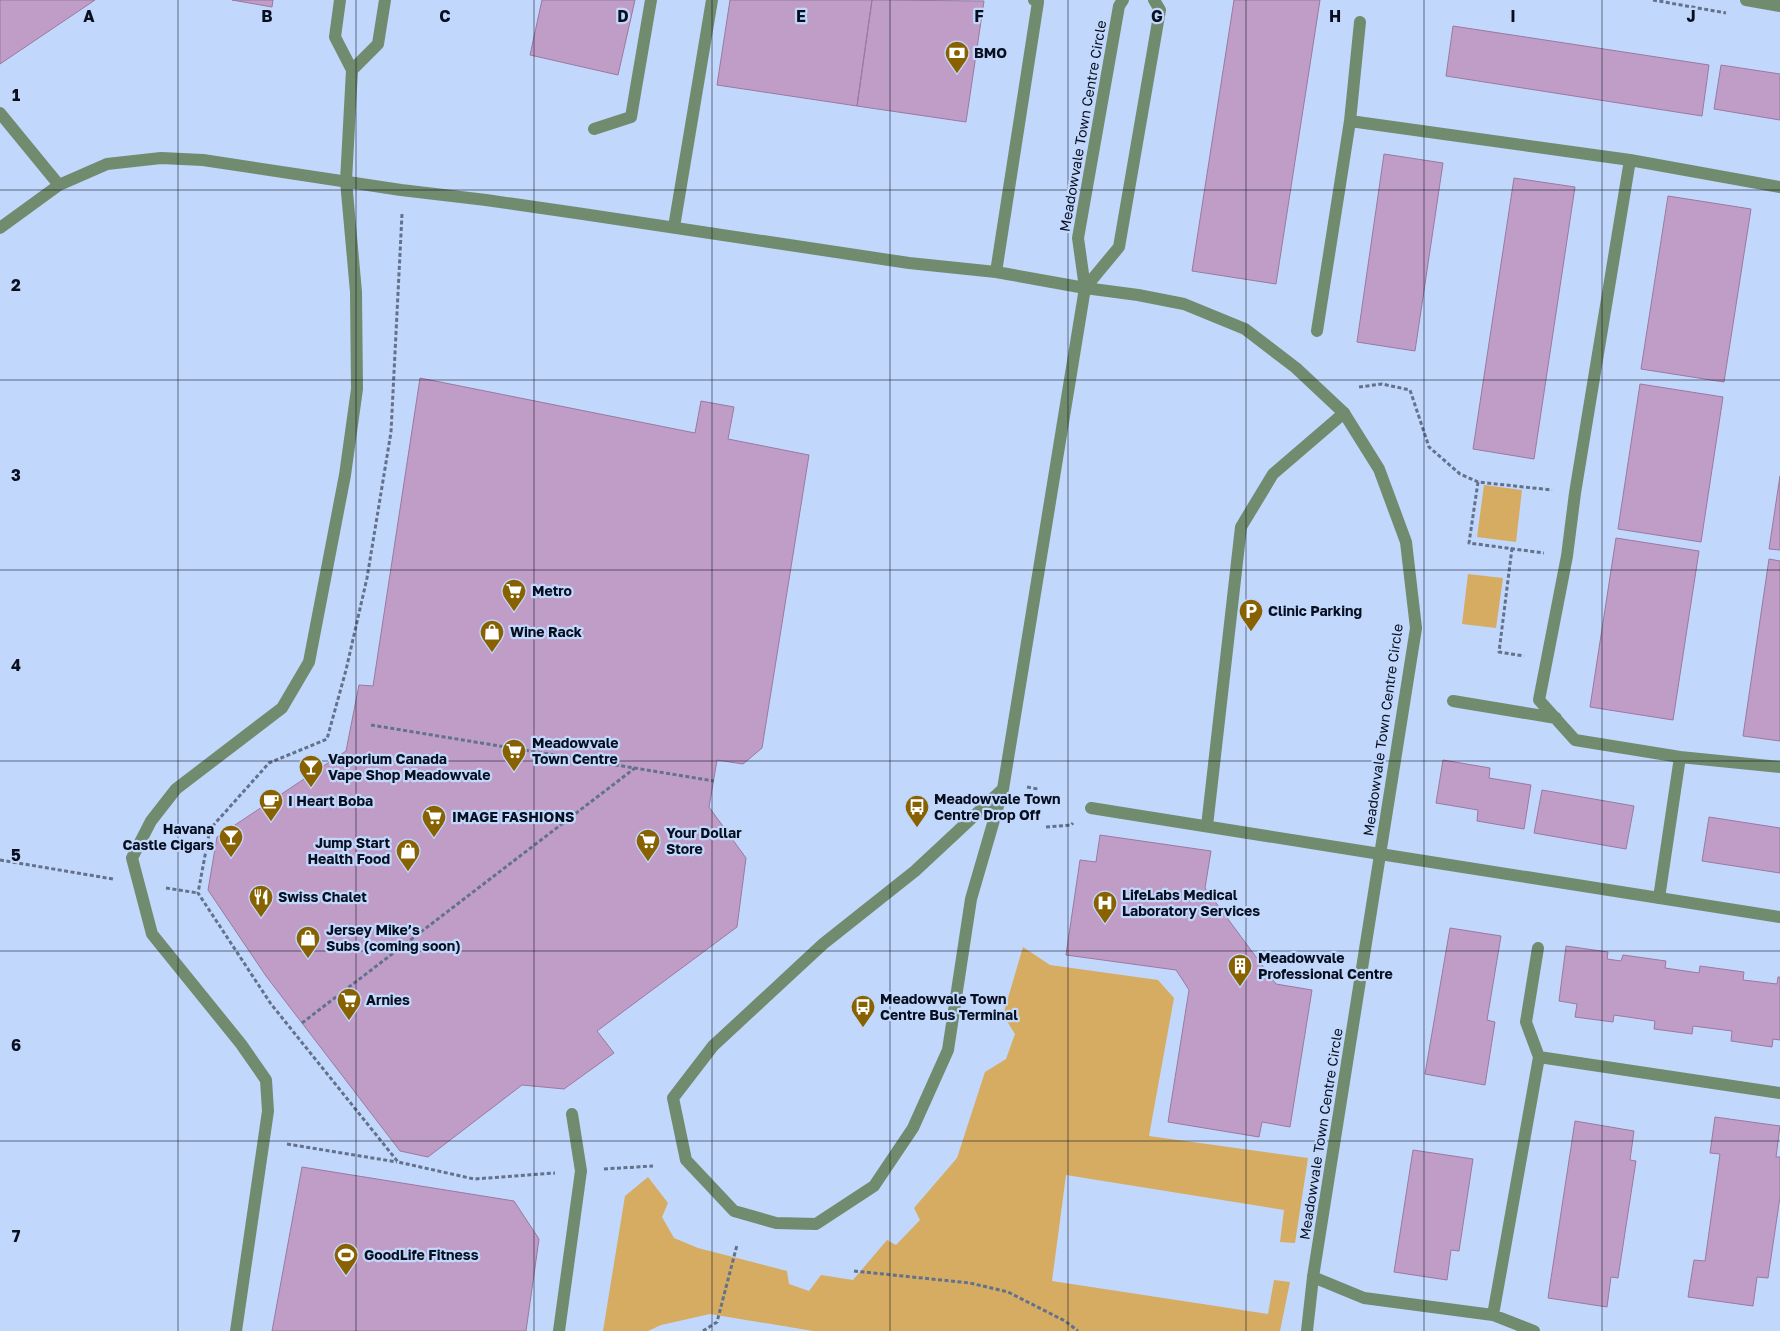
<svg xmlns="http://www.w3.org/2000/svg" width="1780" height="1331" font-family="'Golos Text',sans-serif">
  <style>
    .green { fill: #d5ac61 }
    .building { fill: #c09dc6; stroke: #9a79a0 }
    .lines { fill: none; stroke-linecap: round; stroke-linejoin: round }
    .path { stroke: #63728c; stroke-width: 3; stroke-dasharray: 4 2.5; stroke-linecap: butt }
    .service { stroke: #718b6e; stroke-width: 12 }
    .minor { stroke: #718b6e; stroke-width: 12 }
    .tertiary { stroke: #718b6e; stroke-width: 12 }
    .grid { fill: none; stroke: #081020; stroke-width: 1; stroke-opacity: 0.55 }
    .labels { text-anchor: middle; stroke-width: 4.5; stroke-linejoin: round; paint-order: stroke }
    .poi-label { font-size: 14px; font-weight: bold; fill: #081020; stroke: #c2d7fc; text-anchor: start }
    .street-label { font-size: 14px; fill: #081020; stroke: #c2d7fc }
    .grid-label { font-size: 16px; text-anchor: middle; font-weight: bold; fill: #081020; stroke: #c2d7fc; stroke-width: 4.5; stroke-linejoin: round; paint-order: stroke }
  </style>
  <rect width="100%" height="100%" fill="#c2d7fc"/>
  <path class="green" d="M1484,485L1522,490L1516,542L1477,537Z
    M1468,574L1503,578L1496,628L1462,624Z
    M1023,947L1050,965L1158,980L1174,998L1149,1136L1308,1158L1295,1243L1280,1242L1284,1210L1066,1175L1052,1281L1268,1314L1274,1280L1290,1282L1280,1331H813L710,1314L661,1325L648,1331H603L625,1196L648,1177L668,1203L662,1217L674,1238L698,1248L787,1271L789,1284L809,1291L821,1275L853,1280L887,1240L896,1245L920,1220L914,1208L957,1158L985,1072L1006,1059L1015,1034L1003,1015Z"/>
  <path class="building" d="M0,0H95L0,64Z
    M232,0H273L272,7Z
    M542,0H635L618,75L530,55Z
    M730,0H872L857,106L717,85Z
    M872,0L984,1L966,122L857,106Z
    M1234,0H1320L1276,284L1192,271Z
    M1453,26L1709,65L1702,116L1446,76Z
    M1721,65L1780,74V120L1714,109Z
    M1384,154L1443,163L1415,351L1357,342Z
    M1514,178L1575,187L1534,459L1473,449Z
    M1668,196L1751,209L1724,382L1641,369Z
    M420,378L695,433L701,401L734,407L728,439L809,455L762,748L743,764L717,760L709,807L746,858L737,927L597,1031L614,1053L564,1089L522,1085L428,1157L400,1151L266,976L208,890L217,837L346,751L359,685L373,686Z
    M1640,384L1723,397L1701,542L1618,529Z
    M1780,476V550L1769,549Z
    M1616,538L1699,551L1673,720L1590,707Z
    M1769,559L1780,561V741L1743,736Z
    M1443,760L1490,768L1489,778L1531,785L1524,829L1477,821L1478,810L1436,803Z
    M1542,790L1634,806L1626,849L1534,833Z
    M1709,817L1780,828V873L1702,861Z
    M1100,835L1211,851L1205,888L1276,984L1312,990L1290,1127L1262,1122L1259,1137L1168,1122L1189,990L1182,979L1176,970L1066,955L1080,860L1096,862Z
    M1450,928L1501,936L1487,1020L1495,1022L1485,1085L1425,1074Z
    M1566,946L1608,952L1607,959L1621,961L1623,955L1666,961L1665,968L1699,973L1700,966L1744,972L1743,980L1777,984L1778,977H1780V1040L1773,1039L1772,1047L1731,1041L1732,1031L1693,1026L1692,1034L1654,1029L1655,1021L1614,1015L1613,1022L1575,1017L1577,1004L1559,1001Z
    M1715,1117L1780,1126L1776,1157H1780V1197L1768,1278L1757,1277L1753,1306L1688,1297L1694,1260L1705,1261L1720,1154L1710,1153Z
    M1575,1121L1634,1131L1630,1160L1636,1161L1618,1278L1611,1277L1607,1307L1548,1298Z
    M1413,1150L1473,1159L1459,1251L1451,1250L1447,1280L1394,1272Z
    M302,1167L514,1201L539,1239L526,1331H272Z"/>
  <g class="lines">
    <path class="path" d="M1653,0L1726,13
      M402,214L391,432L367,578L346,670L327,739L269,763L210,829L198,893L271,1004L398,1162L474,1179L555,1173
      M1359,387L1382,384L1410,390L1429,447L1460,474L1478,482L1552,490
      M1478,482L1469,543L1544,553
      M1512,548L1499,652L1524,656
      M371,725L714,781
      M1027,787L1038,789
      M1046,827L1071,825L1073,823
      M0,860L113,879
      M166,888L198,893
      M302,1023L635,768
      M287,1144L397,1162
      M604,1169L653,1166
      M854,1271L970,1283L1008,1292L1065,1321L1078,1331
      M703,1331L717,1322L737,1245"/>
    <path class="service" d="M0,113L59,185
      M1350,121L1630,160L1780,187
      M594,129L631,117L651,0
      M1630,160L1575,493L1567,556L1539,700L1575,740L1680,757L1780,767
      M674,227L712,0
      M0,228L59,185L107,164L161,158L203,160L401,190L486,200L583,214L909,263L996,272L1085,288L1003,789L971,899L948,1050L913,1128L874,1186L816,1224L776,1223L734,1211L686,1160L673,1098L713,1046L823,944L915,871L1003,789
      M996,272L1038,2L1034,0
      M1317,331L1350,121L1360,22
      M1453,701L1556,718
      M1091,808L1380,854
      M1207,826L1241,527L1273,474L1344,413
      M1659,898L1680,757
      M1538,948L1526,1022L1539,1057
      M1313,1277L1364,1298L1493,1315L1534,1331
      M1493,1315L1539,1057L1780,1093
      M236,1331L268,1111L266,1080L241,1044L152,934L132,858L151,821L176,789L282,708L309,662L345,475L357,389L356,292L346,181
      M559,1331L581,1171L572,1114"/>
    <path class="minor" d="M340,0L335,37L352,70L346,181
      M352,70L378,44L385,0
      M1085,288L1138,295L1184,304L1245,329L1296,368L1344,413L1379,469L1406,542L1416,628L1313,1277L1307,1331
      M1085,288L1119,247L1160,10L1154,0
      M1085,288L1078,238L1119,6L1123,0
      M1380,854L1780,917"/>
    <path class="tertiary" d="M1746,0L1780,6"/>
  </g>
  <path class="grid" d="M178,0V1331M356,0V1331M534,0V1331M712,0V1331M890,0V1331M1068,0V1331M1246,0V1331M1424,0V1331M1602,0V1331M0,190H1780M0,380H1780M0,570H1780M0,761H1780M0,951H1780M0,1141H1780"/>
  <defs>
    <symbol id="bank-pin" viewBox="-11 -11 22 30"><path d="M0 17L-7.5 6A9.5 9.5 0 1 1 7.5 6Z" fill="#886200" stroke="#c2d7fc"/><path d="M-6-4H6V4H-6ZM0-2.3a2.3 2.3 0 1 0 0 4.6a2.3 2.3 0 1 0 0-4.6Z" fill="#fff"/></symbol>
    <symbol id="supermarket-pin" viewBox="-11 -11 22 30"><path d="M0 17L-7.5 6A9.5 9.5 0 1 1 7.5 6Z" fill="#886200" stroke="#c2d7fc"/><path d="M-6-5.5h2.5l.6 2H6L4.5 2H-2.5L-4.4-4H-6ZM-1.5 3.2a1.3 1.3 0 1 0 .1 0ZM3 3.2a1.3 1.3 0 1 0 .1 0Z" fill="#fff"/></symbol>
    <symbol id="parking-pin" viewBox="-11 -11 22 30"><path d="M0 17L-7.5 6A9.5 9.5 0 1 1 7.5 6Z" fill="#886200" stroke="#c2d7fc"/><path d="M-3.5-5.5H1a3.5 3.5 0 0 1 0 7H-1V5.5H-3.5ZM-1-3.4V-.6H.8a1.4 1.4 0 0 0 0-2.8Z" fill="#fff"/></symbol>
    <symbol id="shop-pin" viewBox="-11 -11 22 30"><path d="M0 17L-7.5 6A9.5 9.5 0 1 1 7.5 6Z" fill="#886200" stroke="#c2d7fc"/><path d="M-5-2.5h2.3a2.7 3.5 0 0 1 5.4 0H5L5.5 6h-11ZM-1.5-2.5h3a1.5 2.3 0 0 0-3 0Z" fill="#fff"/></symbol>
    <symbol id="bar-pin" viewBox="-11 -11 22 30"><path d="M0 17L-7.5 6A9.5 9.5 0 1 1 7.5 6Z" fill="#886200" stroke="#c2d7fc"/><path d="M-6-5H6L.8 .8V4.5H3.5V6h-7V4.5H-.8V.8Z" fill="#fff"/></symbol>
    <symbol id="cafe-pin" viewBox="-11 -11 22 30"><path d="M0 17L-7.5 6A9.5 9.5 0 1 1 7.5 6Z" fill="#886200" stroke="#c2d7fc"/><path d="M-5.5-4.5H6V0H3Q3 3.5 0 3.5H-2.5Q-5.5 3.5-5.5 0ZM3-3.2v2h1.7v-2ZM-6 4.5H4V6H-6Z" fill="#fff"/></symbol>
    <symbol id="bus-pin" viewBox="-11 -11 22 30"><path d="M0 17L-7.5 6A9.5 9.5 0 1 1 7.5 6Z" fill="#886200" stroke="#c2d7fc"/><path d="M-5-6H5V4H4V6H2V4H-2V6H-4V4H-5ZM-3.5-4V0h7V-4ZM-3.5 1.2v1.5H-2V1.2ZM2 1.2v1.5H3.5V1.2Z" fill="#fff"/></symbol>
    <symbol id="restaurant-pin" viewBox="-11 -11 22 30"><path d="M0 17L-7.5 6A9.5 9.5 0 1 1 7.5 6Z" fill="#886200" stroke="#c2d7fc"/><path d="M-5-6h1v4h1v-4h1v4h1v-4h1v5L-1.5 .5V6h-2V.5L-5-1ZM5-6V6H3V1.5H1.5Q1.5-4 5-6Z" fill="#fff"/></symbol>
    <symbol id="hospital-pin" viewBox="-11 -11 22 30"><path d="M0 17L-7.5 6A9.5 9.5 0 1 1 7.5 6Z" fill="#886200" stroke="#c2d7fc"/><path d="M-5-5h3v3.5h4V-5h3V5h-3V1.5h-4V5h-3Z" fill="#fff"/></symbol>
    <symbol id="building-pin" viewBox="-11 -11 22 30"><path d="M0 17L-7.5 6A9.5 9.5 0 1 1 7.5 6Z" fill="#886200" stroke="#c2d7fc"/><path d="M-4-6H4V6H1V3H-1V6H-4ZM-2.5-4.3h1.7v1.8h-1.7ZM.8-4.3h1.7v1.8H.8ZM-2.5-1h1.7V.8h-1.7ZM.8-1h1.7V.8H.8Z" fill="#fff"/></symbol>
    <symbol id="stadium-pin" viewBox="-11 -11 22 30"><path d="M0 17L-7.5 6A9.5 9.5 0 1 1 7.5 6Z" fill="#886200" stroke="#c2d7fc"/><path d="M0-5a6.5 5 0 1 0 0 10a6.5 5 0 1 0 0-10ZM-3.5-1.8h7v3.6h-7Z" fill="#fff"/></symbol>
  </defs>
  <g fill-rule="evenodd">
    <use href="#bank-pin" x="943" y="39" width="28" height="38"/>
    <use href="#supermarket-pin" x="500" y="577" width="28" height="38"/>
    <use href="#parking-pin" x="1237" y="597" width="28" height="38"/>
    <use href="#shop-pin" x="478" y="618" width="28" height="38"/>
    <use href="#supermarket-pin" x="500" y="737" width="28" height="38"/>
    <use href="#bar-pin" x="297" y="753" width="28" height="38"/>
    <use href="#cafe-pin" x="257" y="787" width="28" height="38"/>
    <use href="#bus-pin" x="903" y="793" width="28" height="38"/>
    <use href="#supermarket-pin" x="420" y="803" width="28" height="38"/>
    <use href="#bar-pin" x="217" y="823" width="28" height="38"/>
    <use href="#supermarket-pin" x="634" y="827" width="28" height="38"/>
    <use href="#shop-pin" x="394" y="837" width="28" height="38"/>
    <use href="#restaurant-pin" x="247" y="883" width="28" height="38"/>
    <use href="#hospital-pin" x="1091" y="889" width="28" height="38"/>
    <use href="#shop-pin" x="294" y="924" width="28" height="38"/>
    <use href="#building-pin" x="1226" y="952" width="28" height="38"/>
    <use href="#supermarket-pin" x="335" y="986" width="28" height="38"/>
    <use href="#bus-pin" x="849" y="993" width="28" height="38"/>
    <use href="#stadium-pin" x="332" y="1241" width="28" height="38"/>
  </g>
  <g class="labels">
    <g class="poi-label">
      <text x="974" y="58">BMO</text>
      <text x="532" y="596">Metro</text>
      <text x="1268" y="616">Clinic Parking</text>
      <text x="510" y="637">Wine Rack</text>
      <text x="532" y="748">Meadowvale<tspan x="532" dy="16">Town Centre</tspan></text>
      <text x="328" y="764">Vaporium Canada<tspan x="328" dy="16">Vape Shop Meadowvale</tspan></text>
      <text x="934" y="804">Meadowvale Town<tspan x="934" dy="16">Centre Drop Off</tspan></text>
      <text x="288" y="806">I Heart Boba</text>
      <text x="452" y="822">IMAGE FASHIONS</text>
      <text x="214" y="834" text-anchor="end">Havana<tspan x="214" dy="16">Castle Cigars</tspan></text>
      <text x="666" y="838">Your Dollar<tspan x="666" dy="16">Store</tspan></text>
      <text x="390" y="848" text-anchor="end">Jump Start<tspan x="390" dy="16">Health Food</tspan></text>
      <text x="1122" y="900">LifeLabs Medical<tspan x="1122" dy="16">Laboratory Services</tspan></text>
      <text x="278" y="902">Swiss Chalet</text>
      <text x="326" y="935">Jersey Mike’s<tspan x="326" dy="16">Subs (coming soon)</tspan></text>
      <text x="1258" y="963">Meadowvale<tspan x="1258" dy="16">Professional Centre</tspan></text>
      <text x="880" y="1004">Meadowvale Town<tspan x="880" dy="16">Centre Bus Terminal</tspan></text>
      <text x="366" y="1005">Arnies</text>
      <text x="364" y="1260">GoodLife Fitness</text>
    </g>
    <g class="street-label">
      <text transform="translate(1083 126) rotate(-80)" y="5">Meadowvale Town Centre Circle</text>
      <text transform="translate(1383 730) rotate(-82)" y="5">Meadowvale Town Centre Circle</text>
      <text transform="translate(1321 1134) rotate(-81)" y="5">Meadowvale Town Centre Circle</text>
    </g>
  </g>
  <g class="grid-label">
    <text x="89" y="22">A</text>
    <text x="267" y="22">B</text>
    <text x="445" y="22">C</text>
    <text x="623" y="22">D</text>
    <text x="801" y="22">E</text>
    <text x="979" y="22">F</text>
    <text x="1157" y="22">G</text>
    <text x="1335" y="22">H</text>
    <text x="1513" y="22">I</text>
    <text x="1691" y="22">J</text>
    <text x="16" y="101">1</text>
    <text x="16" y="291">2</text>
    <text x="16" y="481">3</text>
    <text x="16" y="671">4</text>
    <text x="16" y="861">5</text>
    <text x="16" y="1051">6</text>
    <text x="16" y="1242">7</text>
  </g>
</svg>
